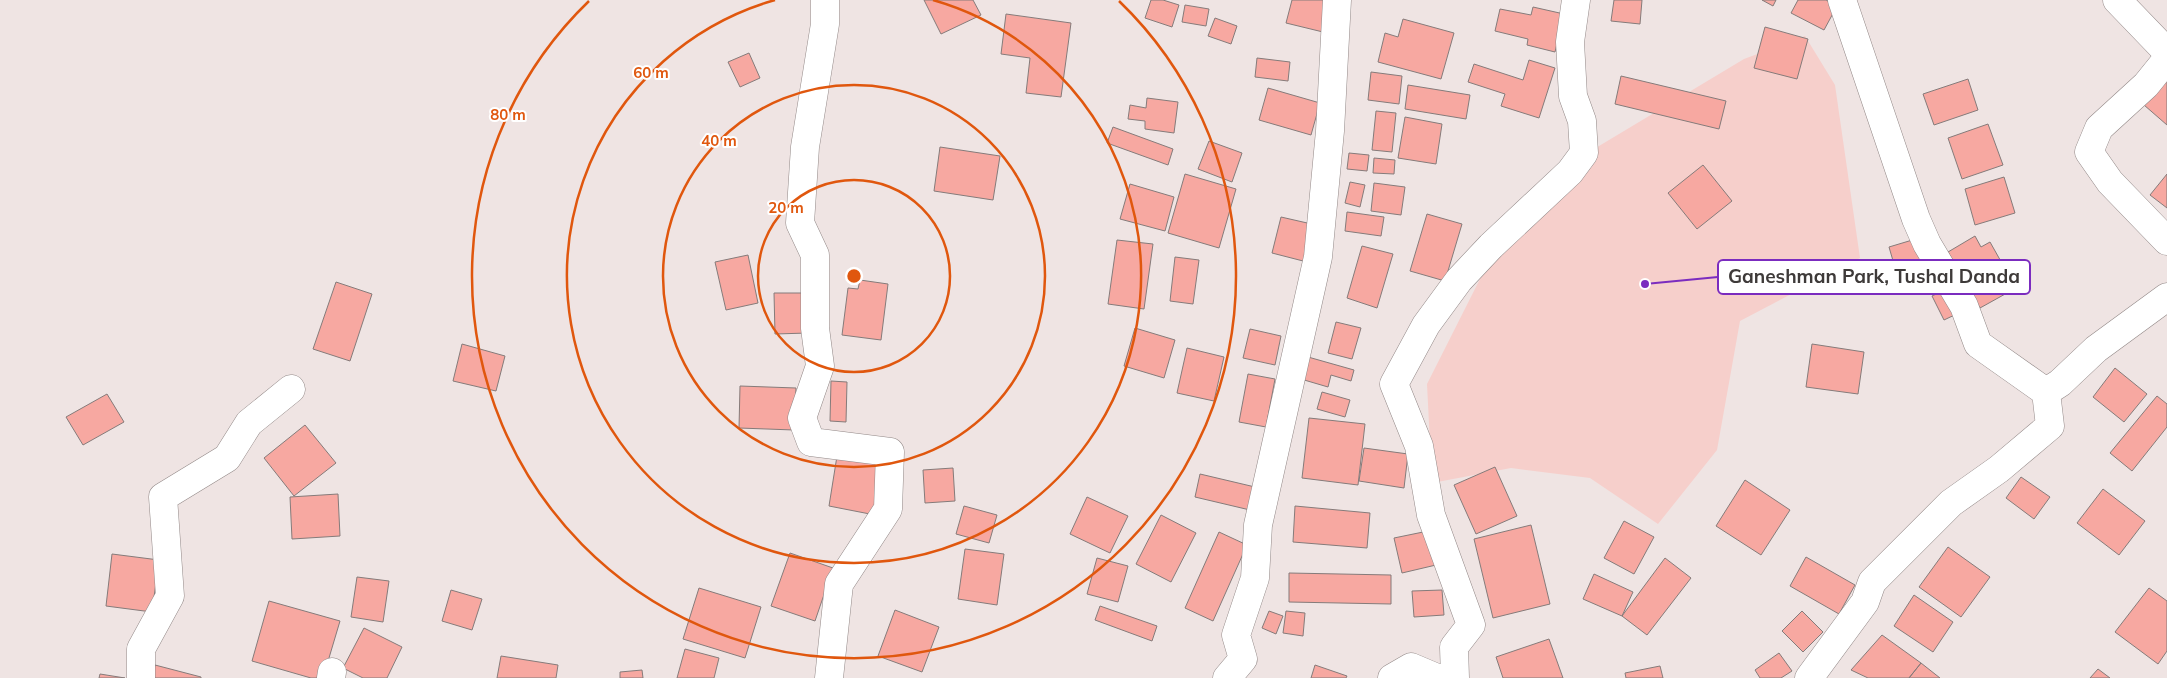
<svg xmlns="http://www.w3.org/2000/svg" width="2167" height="678" font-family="Mulish,sans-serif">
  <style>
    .green { fill: #f6cfcb }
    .building { fill: #f7a8a1; stroke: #857b7a }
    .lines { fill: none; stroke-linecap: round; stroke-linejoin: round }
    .minor-casing { stroke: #928887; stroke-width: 29 }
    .tertiary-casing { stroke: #928887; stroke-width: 29 }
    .minor { stroke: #fff; stroke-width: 28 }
    .tertiary { stroke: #fff; stroke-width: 28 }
    .ring { fill: none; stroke: #e0570e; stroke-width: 2.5 }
    .centre { fill: #e0570e; stroke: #fff; stroke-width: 2.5 }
    .ring-label { font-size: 15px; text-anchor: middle; font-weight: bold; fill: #e0570e; stroke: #fff; stroke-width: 4; stroke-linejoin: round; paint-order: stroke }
    .leader { fill: none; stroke: #7b2cbf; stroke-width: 2 }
    .callout-dot { fill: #7b2cbf; stroke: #fff; stroke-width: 2 }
    .callout { fill: #fff; stroke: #7b2cbf; stroke-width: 2 }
    .callout-label { font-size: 19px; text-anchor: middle; font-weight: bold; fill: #3e3a39 }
  </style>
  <rect width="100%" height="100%" fill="#efe4e3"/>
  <path class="green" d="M1805,36L1835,85L1860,258L1740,321L1717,450L1658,524L1590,478L1511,468L1432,483L1427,384L1481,277L1584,155L1744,59Z"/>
  <path class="building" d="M924,0H973L981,15L941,34Z
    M1151,0H1163L1179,5L1172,27L1145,18Z
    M1292,0H1331L1323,32L1286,23Z
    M1614,0H1642L1640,24L1611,21Z
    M1762,0H1776L1773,6Z
    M1798,0H1826L1837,6L1824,30L1791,13Z
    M1185,5L1209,9L1206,26L1182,22Z
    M1533,7L1564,14L1555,52L1527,45L1528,39L1495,31L1500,9L1531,15Z
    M1006,14L1071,23L1061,97L1026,93L1030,58L1001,54Z
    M1215,18L1237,26L1231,44L1208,36Z
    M1403,19L1454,33L1441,79L1378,62L1385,33L1398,37Z
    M1765,27L1808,39L1797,79L1754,68Z
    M749,53L760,78L740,87L728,62Z
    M1257,58L1290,62L1288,81L1255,77Z
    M1529,60L1555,68L1539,118L1501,106L1505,94L1468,82L1474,64L1523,80Z
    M1371,72L1402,76L1399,104L1368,100Z
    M1621,76L1726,101L1719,129L1615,104Z
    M1968,79L1978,110L1934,125L1923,94Z
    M2167,80V125L2144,105Z
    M1408,85L1470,95L1466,119L1405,109Z
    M1268,88L1320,103L1311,135L1259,120Z
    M1147,98L1178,102L1174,133L1145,129V121L1128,119L1130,105L1146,108Z
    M1376,111L1396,113L1392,152L1372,150Z
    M1405,117L1442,124L1436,164L1398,158Z
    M1988,124L2003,165L1962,179L1948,138Z
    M1113,127L1173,149L1168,165L1107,143Z
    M1209,141L1242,153L1232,182L1198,169Z
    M940,147L1000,156L993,200L934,191Z
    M1349,153L1369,155L1367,171L1347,169Z
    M1374,158L1395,160L1394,174L1373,173Z
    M1703,165L1732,201L1697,229L1668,193Z
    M1185,174L1236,189L1219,248L1168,233Z
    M2167,174V208L2150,195Z
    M2004,177L2015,213L1975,225L1965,189Z
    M1350,182L1365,185L1360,207L1345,203Z
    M1374,183L1405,187L1401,215L1371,211Z
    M1130,184L1174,197L1165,231L1120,219Z
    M1347,212L1384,217L1381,236L1345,231Z
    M1427,214L1462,224L1445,281L1410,271Z
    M1281,217L1316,225L1307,262L1272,253Z
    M1975,236L1981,247L1990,242L2016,288L1980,308L1948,252Z
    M1919,238L1926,262L1896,271L1889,247Z
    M1117,240L1153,244L1144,309L1108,304Z
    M1362,246L1393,254L1377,308L1347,298Z
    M748,255L758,303L726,310L715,262Z
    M1175,257L1199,260L1193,304L1170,301Z
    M860,280L888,284L881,340L842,335L848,288L858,289Z
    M336,282L372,294L350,361L313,349Z
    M1951,287L1963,311L1944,320L1932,296Z
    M774,293H807L808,333L775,334Z
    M1336,322L1361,328L1352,359L1328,353Z
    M1135,328L1175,340L1164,378L1124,366Z
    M1250,329L1281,336L1275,365L1243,358Z
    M462,344L505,356L496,391L453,381Z
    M1812,344L1864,352L1858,394L1806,387Z
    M1187,348L1224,357L1214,401L1177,393Z
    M1301,355L1354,370L1351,381L1331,375L1328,387L1294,377Z
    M2115,368L2147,394L2124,422L2093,397Z
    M1248,374L1275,379L1266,427L1239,422Z
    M831,381L847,382L846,422L830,421Z
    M740,386L796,388L794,430L739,428Z
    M1322,392L1350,400L1345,417L1317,409Z
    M107,394L124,422L83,445L66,417Z
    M2157,396L2167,404V427L2132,471L2110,453Z
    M1309,418L1365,424L1358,485L1302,478Z
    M305,425L336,463L294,496L264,458Z
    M1364,448L1408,454L1404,488L1359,481Z
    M837,456L884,464L875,515L829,506Z
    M1495,467L1517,516L1476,534L1454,485Z
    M953,468L955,501L925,503L923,470Z
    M1200,474L1255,487L1250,510L1195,497Z
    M2021,477L2050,497L2034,519L2006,498Z
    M1745,480L1790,510L1761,555L1716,526Z
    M2103,489L2145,521L2119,555L2077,523Z
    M338,494L340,536L292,539L290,497Z
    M1087,497L1128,516L1110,553L1070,534Z
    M964,506L997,515L989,543L956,534Z
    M1295,506L1370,513L1367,548L1293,542Z
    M1161,515L1196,533L1171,582L1136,564Z
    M1624,521L1654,537L1634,574L1604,558Z
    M1531,525L1550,604L1493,618L1474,539Z
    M1428,531L1436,565L1402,573L1394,538Z
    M1219,532L1247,545L1213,621L1185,608Z
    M1948,547L1990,577L1961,617L1919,587Z
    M965,549L1004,554L997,605L958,599Z
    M790,553L833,568L815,621L771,606Z
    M112,554L159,560L152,612L106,606Z
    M1806,557L1855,585L1839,614L1790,586Z
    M1097,558L1128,566L1118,602L1087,594Z
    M1665,558L1691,578L1647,635L1622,616Z
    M1289,573L1391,575V604L1289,602Z
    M1594,574L1633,592L1622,616L1583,599Z
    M357,577L389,581L383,622L351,617Z
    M699,588L761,607L745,658L683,639Z
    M2149,588L2167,601V651L2158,664L2115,632Z
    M451,590L482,599L472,630L442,621Z
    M1442,590L1444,615L1414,617L1412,591Z
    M1914,595L1953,622L1933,652L1894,626Z
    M269,601L340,621L323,678H311L252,661Z
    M1100,606L1157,626L1152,641L1095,620Z
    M895,610L939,627L922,672L878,656Z
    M1269,611L1283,616L1276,634L1262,628Z
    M1286,611L1305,613L1303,636L1283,633Z
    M1802,611L1823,632L1803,652L1782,631Z
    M364,628L402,647L387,678H363L343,668Z
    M1882,635L1921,663L1909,678H1868L1851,670Z
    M1549,639L1563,678H1503L1496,657Z
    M685,649L719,658L714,678H677Z
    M1779,653L1792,671L1781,678H1760L1755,670Z
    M501,656L558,665L556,678H497Z
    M1921,663L1940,678H1909Z
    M155,665L201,677V678H152Z
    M1315,665L1347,676L1346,678H1311Z
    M1660,666L1663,678H1626L1625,673Z
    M2098,669L2110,678H2090Z
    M642,670L643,678H620V672Z
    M100,674L125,678H99Z"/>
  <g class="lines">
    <defs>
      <path id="minor" d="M825,0V24L805,147L800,223L815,255V328L820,366L802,418L811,442L890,452L888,509L839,584L829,678
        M2167,59L2146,85L2099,128L2089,152L2110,182L2167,241
        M2046,392L2060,383L2096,349L2167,297
        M141,678V649L170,596L163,497L227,458L249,423L291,389
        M331,678L332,672
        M1227,678L1243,659L1236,635L1255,578L1258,525L1318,257L1330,131L1337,0
        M1392,678L1411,667L1437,678
        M1455,678L1454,647L1471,625L1431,515L1419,446L1394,384L1426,325L1459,280L1491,246L1570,172L1584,153L1582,121L1573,96L1570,42L1576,0
        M1809,678L1865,602L1872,582L1951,503L1999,469L2050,426L2046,392L1978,344L1964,306L1927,244L1916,219L1842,0"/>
      <path id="tertiary" d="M2117,0L2167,52"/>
    </defs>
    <use href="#minor" class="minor-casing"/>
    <use href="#tertiary" class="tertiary-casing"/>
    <use href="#minor" class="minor"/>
    <use href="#tertiary" class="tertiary"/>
  </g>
  <g class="ring">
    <circle cx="854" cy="276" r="96"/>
    <circle cx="854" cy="276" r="191"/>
    <path d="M933 0A287 287 0 1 1 775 0"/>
    <path d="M1119 1A382 382 0 1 1 589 1"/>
  </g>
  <circle cx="854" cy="276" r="8" class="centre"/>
  <g class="ring-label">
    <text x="651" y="78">60 m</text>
    <text x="508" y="120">80 m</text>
    <text x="719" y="146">40 m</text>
    <text x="786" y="213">20 m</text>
  </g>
  <path class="leader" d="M1645 284L1718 277"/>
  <circle class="callout-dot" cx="1645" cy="284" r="5"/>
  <rect class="callout" x="1718" y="260" width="312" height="34" rx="5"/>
  <g class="callout-label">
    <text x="1874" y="283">Ganeshman Park, Tushal Danda</text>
  </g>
</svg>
